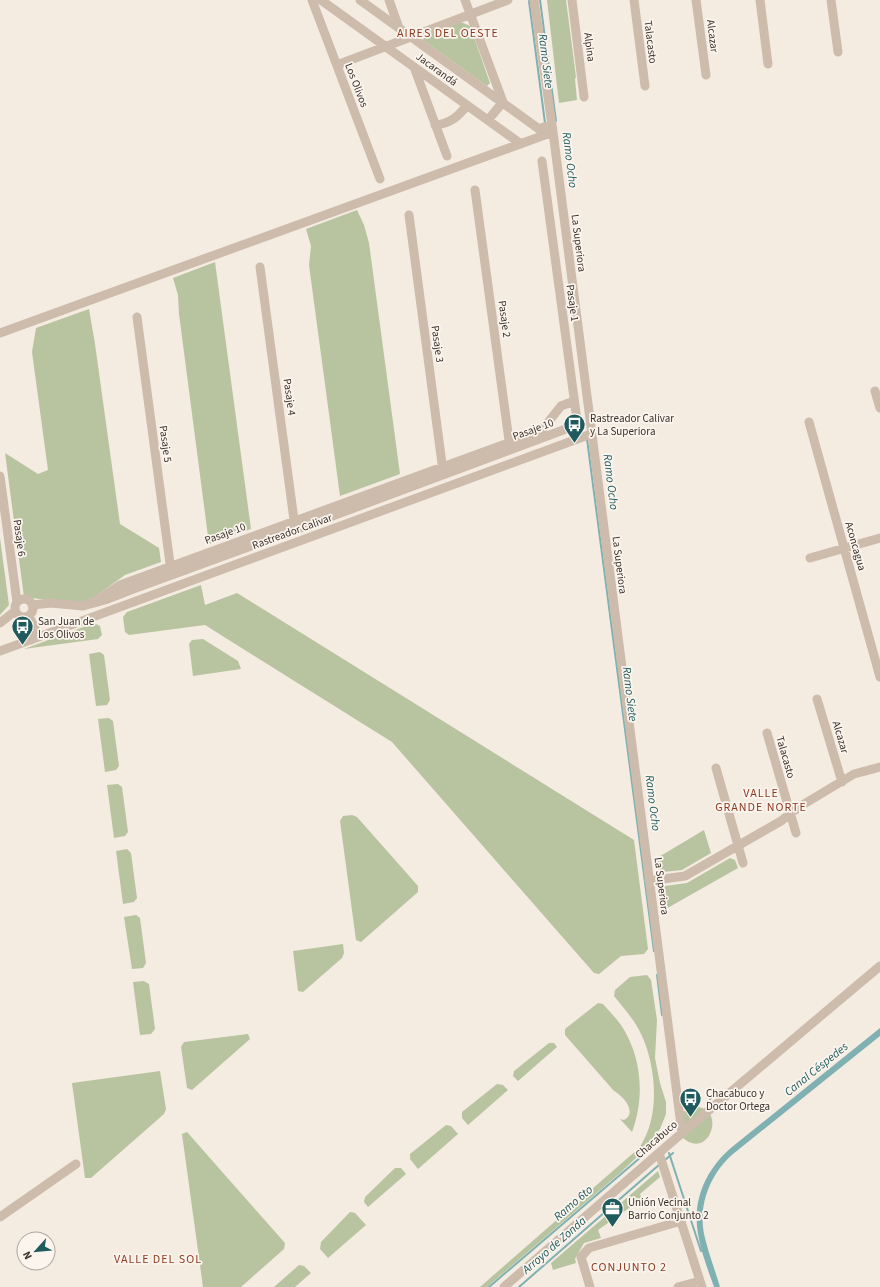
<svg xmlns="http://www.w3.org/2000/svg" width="880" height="1287" font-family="'Source Sans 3',sans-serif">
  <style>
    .green { fill: #b8c4a0 }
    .water { fill: #7fb0b2 }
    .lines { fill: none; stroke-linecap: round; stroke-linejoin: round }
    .stream { stroke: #7fb0b2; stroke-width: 2 }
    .minor { stroke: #cdbbac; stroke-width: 9 }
    .labels { text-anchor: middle; stroke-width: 3.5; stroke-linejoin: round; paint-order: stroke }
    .street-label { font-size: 11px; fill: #3b302b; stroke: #fbf5ee }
    .poi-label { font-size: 11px; fill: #3b302b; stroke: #fbf5ee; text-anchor: start }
    .neighbourhood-label { font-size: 12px; letter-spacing: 1px; fill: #8c3b22; stroke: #fbf5ee }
    .water-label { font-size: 12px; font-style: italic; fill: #1f5a5e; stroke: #fbf5ee }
  </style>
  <rect width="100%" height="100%" fill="#f4ebe1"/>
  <path class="green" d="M547,0H566L576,77L575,79L577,100L559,103Z
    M461,22L470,26L490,83L487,86L423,40L425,35Z
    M357,210L364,225L369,243L400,474L340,496L309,265L311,246L306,229Z
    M215,262L251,529L209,544L179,314L178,295L173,278Z
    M89,309L95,344L120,524L159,548L161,562L125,575L96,596L78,604L24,597L5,453L38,474L48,470L32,352L36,328Z
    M0,538L9,605L0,615Z
    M201,585L205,605L237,593L634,840L648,949L644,954L621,956L599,974L594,973L392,742L205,625L129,635L125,632L123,617L127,612Z
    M94,623L100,626L102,635L98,639L24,649Z
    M203,639L238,661L241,669L193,676L189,644L192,640Z
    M100,652L104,655L110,700L107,705L96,706L89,654Z
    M109,718L113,721L119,766L116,770L105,772L98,719Z
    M118,784L122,787L128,832L125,836L114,838L107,785Z
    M352,815L357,817L418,886V892L361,942L356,940L340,821L343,816Z
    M704,830L711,853L682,870L663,872L659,869L657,858Z
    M127,849L131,853L137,898L134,902L123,904L116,851Z
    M730,858L735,860L738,868L664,910L662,890L665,886L687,883Z
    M136,915L140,918L146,963L143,968L132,969L124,917Z
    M343,944L344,953L342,958L303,992L298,991L293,951Z
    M647,975L651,980L657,1020L655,1058L660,1083L666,1102V1114L660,1129L655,1135L638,1156L620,1173L487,1287H480L639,1148C662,1116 656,1060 638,1028C631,1016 622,1006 614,996L615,990L630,977Z
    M144,981L149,984L155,1029L151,1034L140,1035L133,982Z
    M598,1003L603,1004C609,1011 616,1018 621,1025C642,1057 645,1097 632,1132L620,1119L624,1120C638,1112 623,1096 614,1091L565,1035V1029Z
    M248,1034L250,1039L192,1090L187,1088L181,1047L184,1042Z
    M549,1043H554L557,1047L518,1081L513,1076L514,1071Z
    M160,1071L166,1109L164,1114L91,1178H85L72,1083Z
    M497,1084L503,1085L508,1090L468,1125L462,1118V1112Z
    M690,1108C729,1100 711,1164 682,1137L683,1112Z
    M446,1125L451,1126L458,1134L418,1169L410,1159V1154Z
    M187,1132L285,1243L284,1249L241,1287H203L182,1134Z
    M395,1168H401L406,1174L368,1207L364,1202L365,1197Z
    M658,1171L660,1177L640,1194L642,1199L598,1230L601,1238L584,1243L575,1259L576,1263L553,1270L551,1263Z
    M350,1212L355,1213L366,1225L328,1258L320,1249L321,1242Z
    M299,1265L304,1266L311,1273L295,1287H274Z"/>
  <path class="water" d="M880,1028V1036L733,1154C711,1173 698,1204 704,1234C708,1252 715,1270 720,1287H714C708,1270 701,1252 698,1234C692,1200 706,1169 732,1147Z"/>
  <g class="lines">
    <path class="stream" d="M540,0L556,121
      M529,1L545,123
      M587,439L654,951
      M657,975L662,1015
      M710,1099L717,1093
      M669,1153L701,1251L705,1250
      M665,1160L673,1153
      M489,1287L669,1133
      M519,1287L660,1164"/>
    <path class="minor" d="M312,0L380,179
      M321,0L521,144
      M360,0L539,129L552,124
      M389,0L399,28
      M465,0L503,102L488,120
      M534,0L553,132L682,1133
      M572,0L584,97
      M634,0L645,86
      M696,0L706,75
      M760,0L768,64
      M831,0L838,52
      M337,65L508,0
      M414,67L447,156
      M435,125C450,124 459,116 467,105
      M542,161L577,420L574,426L295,530L136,588L105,600L83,606L99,599L120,585L530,435L542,430L561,406L574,401
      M475,190L510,448
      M409,215L443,471
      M260,267L295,527
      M137,317L171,571
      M0,333L553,132
      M875,391L880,408
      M809,422L880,677
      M0,476L17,602
      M810,558L880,538
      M15 608a9 9 0 1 1 18 0a9 9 0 1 1-18 0Z
      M32,605L51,603L83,606
      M29,616L39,637
      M21,617L31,640
      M0,623L15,611
      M0,651L591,434
      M817,699L842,782
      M767,733L796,833
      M716,768L743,863
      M649,881L685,876L781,821L799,807L854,774L880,767
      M659,1153L702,1287
      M0,1217L76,1164
      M504,1287L682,1133L880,966
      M590,1287L581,1257L589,1248L681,1221
      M678,1287L700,1281"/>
  </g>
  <defs>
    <symbol id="bus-pin" viewBox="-11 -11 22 30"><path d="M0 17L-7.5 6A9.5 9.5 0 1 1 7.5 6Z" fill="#1f5a5e" stroke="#fbf5ee"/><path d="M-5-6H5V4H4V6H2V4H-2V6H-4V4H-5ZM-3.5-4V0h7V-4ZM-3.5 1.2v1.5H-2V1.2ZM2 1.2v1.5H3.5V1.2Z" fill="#fff"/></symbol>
    <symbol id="office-pin" viewBox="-11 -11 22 30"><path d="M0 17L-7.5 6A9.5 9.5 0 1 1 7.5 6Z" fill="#1f5a5e" stroke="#fbf5ee"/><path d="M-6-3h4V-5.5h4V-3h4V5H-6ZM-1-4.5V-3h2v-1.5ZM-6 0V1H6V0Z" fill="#fff"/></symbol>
  </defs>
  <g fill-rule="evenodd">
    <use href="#bus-pin" x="562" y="412" width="25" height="34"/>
    <use href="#bus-pin" x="10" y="614" width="25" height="34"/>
    <use href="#bus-pin" x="678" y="1086" width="25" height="34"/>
    <use href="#office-pin" x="600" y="1196" width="25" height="34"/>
  </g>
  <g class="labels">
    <g class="street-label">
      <text transform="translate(713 36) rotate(83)" y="4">Alcazar</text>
      <text transform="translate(651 42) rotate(83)" y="4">Talacasto</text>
      <text transform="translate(590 47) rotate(83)" y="4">Alpina</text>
      <text transform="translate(437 69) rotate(36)" y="4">Jacarandá</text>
      <text transform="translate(357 85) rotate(69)" y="4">Los Olivos</text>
      <text transform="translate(579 243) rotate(83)" y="4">La Superiora</text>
      <text transform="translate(573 303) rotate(82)" y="4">Pasaje 1</text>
      <text transform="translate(505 319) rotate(82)" y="4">Pasaje 2</text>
      <text transform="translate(438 344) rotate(82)" y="4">Pasaje 3</text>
      <text transform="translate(290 397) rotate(82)" y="4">Pasaje 4</text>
      <text transform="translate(533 429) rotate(-20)" y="4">Pasaje 10</text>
      <text transform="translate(166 444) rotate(82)" y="4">Pasaje 5</text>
      <text transform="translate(292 531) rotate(-20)" y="4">Rastreador Calivar</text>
      <text transform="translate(225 533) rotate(-20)" y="4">Pasaje 10</text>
      <text transform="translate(20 538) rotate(82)" y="4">Pasaje 6</text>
      <text transform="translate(856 546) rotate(74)" y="4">Aconcagua</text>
      <text transform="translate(620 565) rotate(83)" y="4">La Superiora</text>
      <text transform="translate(841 737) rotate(74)" y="4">Alcazar</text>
      <text transform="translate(786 757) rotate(74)" y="4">Talacasto</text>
      <text transform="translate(662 886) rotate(83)" y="4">La Superiora</text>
      <text transform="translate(656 1139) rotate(-41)" y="4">Chacabuco</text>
    </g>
    <g class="poi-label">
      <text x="590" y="422">Rastreador Calivar<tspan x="590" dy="13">y La Superiora</tspan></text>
      <text x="38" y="625">San Juan de<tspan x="38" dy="13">Los Olivos</tspan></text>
      <text x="706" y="1097">Chacabuco y<tspan x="706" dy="13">Doctor Ortega</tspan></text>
      <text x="628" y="1206">Unión Vecinal<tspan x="628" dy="13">Barrio Conjunto 2</tspan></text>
    </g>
    <g class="neighbourhood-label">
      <text x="448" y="37">AIRES DEL OESTE</text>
      <text x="761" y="797">VALLE<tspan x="761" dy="14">GRANDE NORTE</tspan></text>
      <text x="158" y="1263">VALLE DEL SOL</text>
      <text x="629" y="1271">CONJUNTO 2</text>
    </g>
    <g class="water-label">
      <text transform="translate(546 61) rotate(83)" y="4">Ramo Siete</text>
      <text transform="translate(570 160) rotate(83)" y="4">Ramo Ocho</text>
      <text transform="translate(611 482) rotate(83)" y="4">Ramo Ocho</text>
      <text transform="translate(630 694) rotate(83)" y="4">Ramo Siete</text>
      <text transform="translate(653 803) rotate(83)" y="4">Ramo Ocho</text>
      <text transform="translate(816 1069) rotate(-39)" y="4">Canal Céspedes</text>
      <text transform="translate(573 1203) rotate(-41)" y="4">Ramo 6to</text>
      <text transform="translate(554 1245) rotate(-41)" y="4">Arroyo de Zonda</text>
    </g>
  </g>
  <g transform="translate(36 1251) rotate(243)"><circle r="19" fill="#fbf5ee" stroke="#aea6a0"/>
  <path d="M0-3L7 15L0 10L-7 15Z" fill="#1f5a5e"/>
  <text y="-6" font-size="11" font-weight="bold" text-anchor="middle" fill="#3b302b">N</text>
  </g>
</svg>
